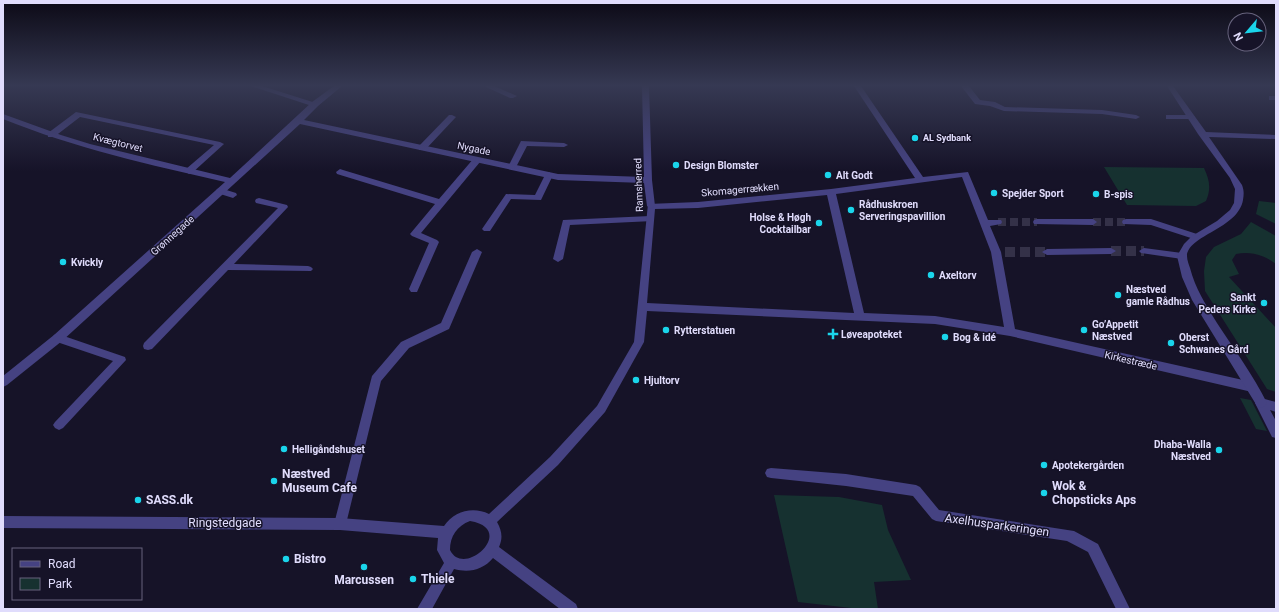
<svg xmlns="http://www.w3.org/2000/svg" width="1279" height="612" font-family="Roboto,sans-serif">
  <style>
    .green { fill: #163130 }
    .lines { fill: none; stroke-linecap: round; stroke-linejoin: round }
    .pedestrian-tunnel-far1 { stroke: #343148; stroke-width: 8; stroke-dasharray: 8 4; stroke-linecap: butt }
    .pedestrian-tunnel { stroke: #343148; stroke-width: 10; stroke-dasharray: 10 5; stroke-linecap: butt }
    .service { fill: #454282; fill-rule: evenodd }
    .pedestrian { fill: #454282; fill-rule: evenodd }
    .minor { fill: #454282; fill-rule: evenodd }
    .poi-dot { fill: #1ad5eb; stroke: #161328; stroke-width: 1.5 }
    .labels { text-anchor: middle; stroke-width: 3; stroke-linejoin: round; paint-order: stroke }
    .far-poi-label { font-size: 9px; font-weight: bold; fill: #e0dcfc; stroke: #161328; text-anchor: start }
    .street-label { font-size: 10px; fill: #e0dcfc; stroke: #161328 }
    .poi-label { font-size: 10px; font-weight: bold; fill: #e0dcfc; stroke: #161328; text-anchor: start }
    .near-poi-label { font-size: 12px; font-weight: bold; fill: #e0dcfc; stroke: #161328; text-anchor: start }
    .near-street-label { font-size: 12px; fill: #e0dcfc; stroke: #161328 }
  </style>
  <rect width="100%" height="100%" fill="#161328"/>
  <path class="green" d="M1104,167L1204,168C1210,181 1211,189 1206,201L1196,206L1127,205Z
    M1259,201L1276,203V224L1256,214Z
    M1251,222L1276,236V264C1264,255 1251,251 1236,254L1232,260L1239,274L1229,277L1276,328V392L1267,389L1205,291L1204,271L1206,257L1214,247L1241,234Z
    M1240,398L1251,400L1267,431L1256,429Z
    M774,495L839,497L882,505L888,530L911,580L874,582L878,609H860L798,602Z"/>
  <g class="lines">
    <path class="pedestrian-tunnel-far1" d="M998,222H1037
      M1093,222H1126"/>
    <path class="pedestrian-tunnel" d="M1111,251H1144
      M1005,252H1047"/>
    <path class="service" d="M251,86H262L319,104L315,106H312Z
      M484,86H494L517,96L513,98H510Z
      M961,86H969L980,100L995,102L1005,107L1102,110L1136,115L1140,117L1136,119L1102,114L1004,111L990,106L975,104Z
      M76,112L220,142L224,144L192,173L189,174L185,171L186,169L214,145L80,117L54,137H48V133Z
      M449,115H452L456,117L425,150H419V146Z
      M1166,115H1191L1195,117L1191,119H1166Z
      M521,141L564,143L568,145L564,147L527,146L515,169H509L508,167Z
      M477,157L481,160L480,162L421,233L437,240L439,242L417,292H411L409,289L429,243L412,236L410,234L435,204L337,174L336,172L340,169L343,170L439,199L474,158Z
      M549,172L553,175L541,200L511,199L490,231H484L482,229L506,194L535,195L545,175Z
      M220,188L236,193L237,195L233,198L217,193L216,191L217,189Z
      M259,198L287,205L288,207L234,264L308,266L311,267L313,269L311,271L228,270L152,349L148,350L144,349L143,346L144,343L278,208L256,203L255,201L256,199Z
      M650,216L653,217L654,219L653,221L570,225L563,259L558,262L553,259L563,220Z
      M477,249L482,252L449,329L409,348L381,381L346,524L344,528L340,530L336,528L334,524L372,376L401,342L441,323L472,252Z
      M58,334L125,357L126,360L63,428L59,430L55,428L53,425L55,422L113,361L54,341L53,338L54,335Z
      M771,468L846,474L916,485L920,487L939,510L1074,531L1098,544L1130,609H1116L1088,552L1067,541L936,521L932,519L913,496L846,486L771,478L767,477L765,473L767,469Z"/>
    <path class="pedestrian" d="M854,86H861L923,177L968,172L988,220H1001L1002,222L1001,224L990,226L1001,252L1015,329L1252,382L1256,384L1257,387L1256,390L1252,392L1010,336L935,324L647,311L644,342L605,412L558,465L497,522C502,531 503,538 499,547L576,604L578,609H560L493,558C483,570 469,573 454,569L432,609H417L444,563L437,550L438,538L340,530L3,528V516L340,518L444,526C454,511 473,506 489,514L550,457L597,406L634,342L648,204L698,202L831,189L915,178ZM962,177L991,252L1004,327L935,316L864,313L836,194ZM827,195L854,313L647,303L655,209L698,208ZM470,521C518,529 464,579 450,550C450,536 457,526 470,521Z
      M1037,219H1093L1097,222L1093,225L1034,224L1033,222L1034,220Z
      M1126,219H1151L1200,235L1202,237L1197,240L1151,225L1123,224L1122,222L1123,220Z
      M1111,248L1116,251L1111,254L1047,255L1042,252L1047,249Z
      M1144,248L1182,253L1187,256L1182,259L1141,253L1139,251Z
      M58,334L62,335L63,338L62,341L7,385L3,387V376L54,335Z
      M1261,398L1276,402V412L1270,410L1276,421V438L1272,437L1255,403L1257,400Z"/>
    <path class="minor" d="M334,86H342L318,106L304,120L558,174L644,177L642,86H649L652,180L655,206L651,209L647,206L644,183L558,180L300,124L62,341H54L53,338L54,335L225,182C150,165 75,148 3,119V114L61,135L90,144L230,178L312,102Z
      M1167,86H1173L1206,132L1276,135V139L1209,137L1242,185C1244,190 1244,194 1243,200C1238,229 1188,235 1187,256C1187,260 1189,265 1190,268C1195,288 1206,305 1217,323C1234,349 1253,375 1267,403L1265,406L1261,408L1257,406L1192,300L1182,277L1177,256L1184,244L1192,236L1217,221L1230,210L1234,203L1235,189L1230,178L1198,134Z
      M1269,96H1276V100H1269Z"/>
  </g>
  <linearGradient id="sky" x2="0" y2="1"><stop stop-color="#0c0a16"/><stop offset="0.5" stop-color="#363953"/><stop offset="1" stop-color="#363953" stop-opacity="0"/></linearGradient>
  <rect width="1279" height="171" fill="url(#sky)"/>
  <g class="poi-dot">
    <circle cx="915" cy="138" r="4"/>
    <circle cx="676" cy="165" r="4"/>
    <circle cx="828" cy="175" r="4"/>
    <circle cx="994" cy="193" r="4"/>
    <circle cx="1096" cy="194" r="4"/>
    <circle cx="851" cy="210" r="4"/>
    <circle cx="819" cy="223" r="4"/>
    <circle cx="63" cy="262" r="4"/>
    <circle cx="931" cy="275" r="4"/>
    <circle cx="1118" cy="295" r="4"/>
    <circle cx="1264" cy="303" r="4"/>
    <circle cx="666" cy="330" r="4"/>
    <circle cx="1084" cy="330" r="4"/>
    <path d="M831 328h4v4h4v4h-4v4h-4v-4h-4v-4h4z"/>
    <circle cx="945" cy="337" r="4"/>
    <circle cx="1171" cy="343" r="4"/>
    <circle cx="636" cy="380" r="4"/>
    <circle cx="284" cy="449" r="4"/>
    <circle cx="1219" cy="450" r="4"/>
    <circle cx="1044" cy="465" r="4"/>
    <circle cx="274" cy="481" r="4"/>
    <circle cx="1044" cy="493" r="4"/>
    <circle cx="138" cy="500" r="4"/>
    <circle cx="286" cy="559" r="4"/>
    <circle cx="364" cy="567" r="4"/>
    <circle cx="413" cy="579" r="4"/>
  </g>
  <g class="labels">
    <g class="far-poi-label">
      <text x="923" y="141">AL Sydbank</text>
    </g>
    <g class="street-label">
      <text transform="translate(118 142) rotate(14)" y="4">Kvægtorvet</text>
      <text transform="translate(474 148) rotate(12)" y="4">Nygade</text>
      <text transform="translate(638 185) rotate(-92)" y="4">Ramsherred</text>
      <text transform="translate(740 189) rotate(-5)" y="4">Skomagerrækken</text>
      <text transform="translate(172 235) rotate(-42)" y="4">Grønnegade</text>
      <text transform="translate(1131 360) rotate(13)" y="4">Kirkestræde</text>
    </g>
    <g class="poi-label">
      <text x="684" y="169">Design Blomster</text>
      <text x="836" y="179">Alt Godt</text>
      <text x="1002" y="197">Spejder Sport</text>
      <text x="1104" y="198">B-spis</text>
      <text x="859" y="208">Rådhuskroen<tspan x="859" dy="12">Serveringspavillion</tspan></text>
      <text x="811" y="221" text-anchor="end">Holse &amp; Høgh<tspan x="811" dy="12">Cocktailbar</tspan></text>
      <text x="71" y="266">Kvickly</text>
      <text x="939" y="279">Axeltorv</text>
      <text x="1126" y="293">Næstved<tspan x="1126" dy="12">gamle Rådhus</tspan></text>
      <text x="1256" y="301" text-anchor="end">Sankt<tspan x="1256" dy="12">Peders Kirke</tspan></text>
      <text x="1092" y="328">Go’Appetit<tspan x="1092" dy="12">Næstved</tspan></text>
      <text x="674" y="334">Rytterstatuen</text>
      <text x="841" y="338">Løveapoteket</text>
      <text x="953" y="341">Bog &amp; idé</text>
      <text x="1179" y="341">Oberst<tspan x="1179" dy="12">Schwanes Gård</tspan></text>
      <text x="644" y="384">Hjultorv</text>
      <text x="1211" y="448" text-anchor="end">Dhaba-Walla<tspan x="1211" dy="12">Næstved</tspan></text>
      <text x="292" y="453">Helligåndshuset</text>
      <text x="1052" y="469">Apotekergården</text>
    </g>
    <g class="near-poi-label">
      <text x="282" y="478">Næstved<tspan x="282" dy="14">Museum Cafe</tspan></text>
      <text x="1052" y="490">Wok &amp;<tspan x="1052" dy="14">Chopsticks Aps</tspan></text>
      <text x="146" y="504">SASS.dk</text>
      <text x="294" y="563">Bistro</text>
      <text x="421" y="583">Thiele</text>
      <text x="364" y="584" text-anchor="middle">Marcussen</text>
    </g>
    <g class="near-street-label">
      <text x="225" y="527">Ringstedgade</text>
      <text transform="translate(997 525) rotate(8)" y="4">Axelhusparkeringen</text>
    </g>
  </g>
  <rect width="1279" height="612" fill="none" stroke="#e0dcfc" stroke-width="8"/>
  <rect x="12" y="548" width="130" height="52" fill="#161328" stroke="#67637d"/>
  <rect x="20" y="561" width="20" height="6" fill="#454282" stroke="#67637d"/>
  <text x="48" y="568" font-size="12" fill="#e0dcfc">Road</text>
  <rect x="20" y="578" width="20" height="12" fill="#163130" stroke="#67637d"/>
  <text x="48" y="588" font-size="12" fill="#e0dcfc">Park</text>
  <g transform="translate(1247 32) rotate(242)"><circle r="19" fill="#161328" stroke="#67637d"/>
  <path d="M0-3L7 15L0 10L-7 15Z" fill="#1ad5eb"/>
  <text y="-6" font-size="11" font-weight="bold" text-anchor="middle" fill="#e0dcfc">N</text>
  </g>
</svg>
